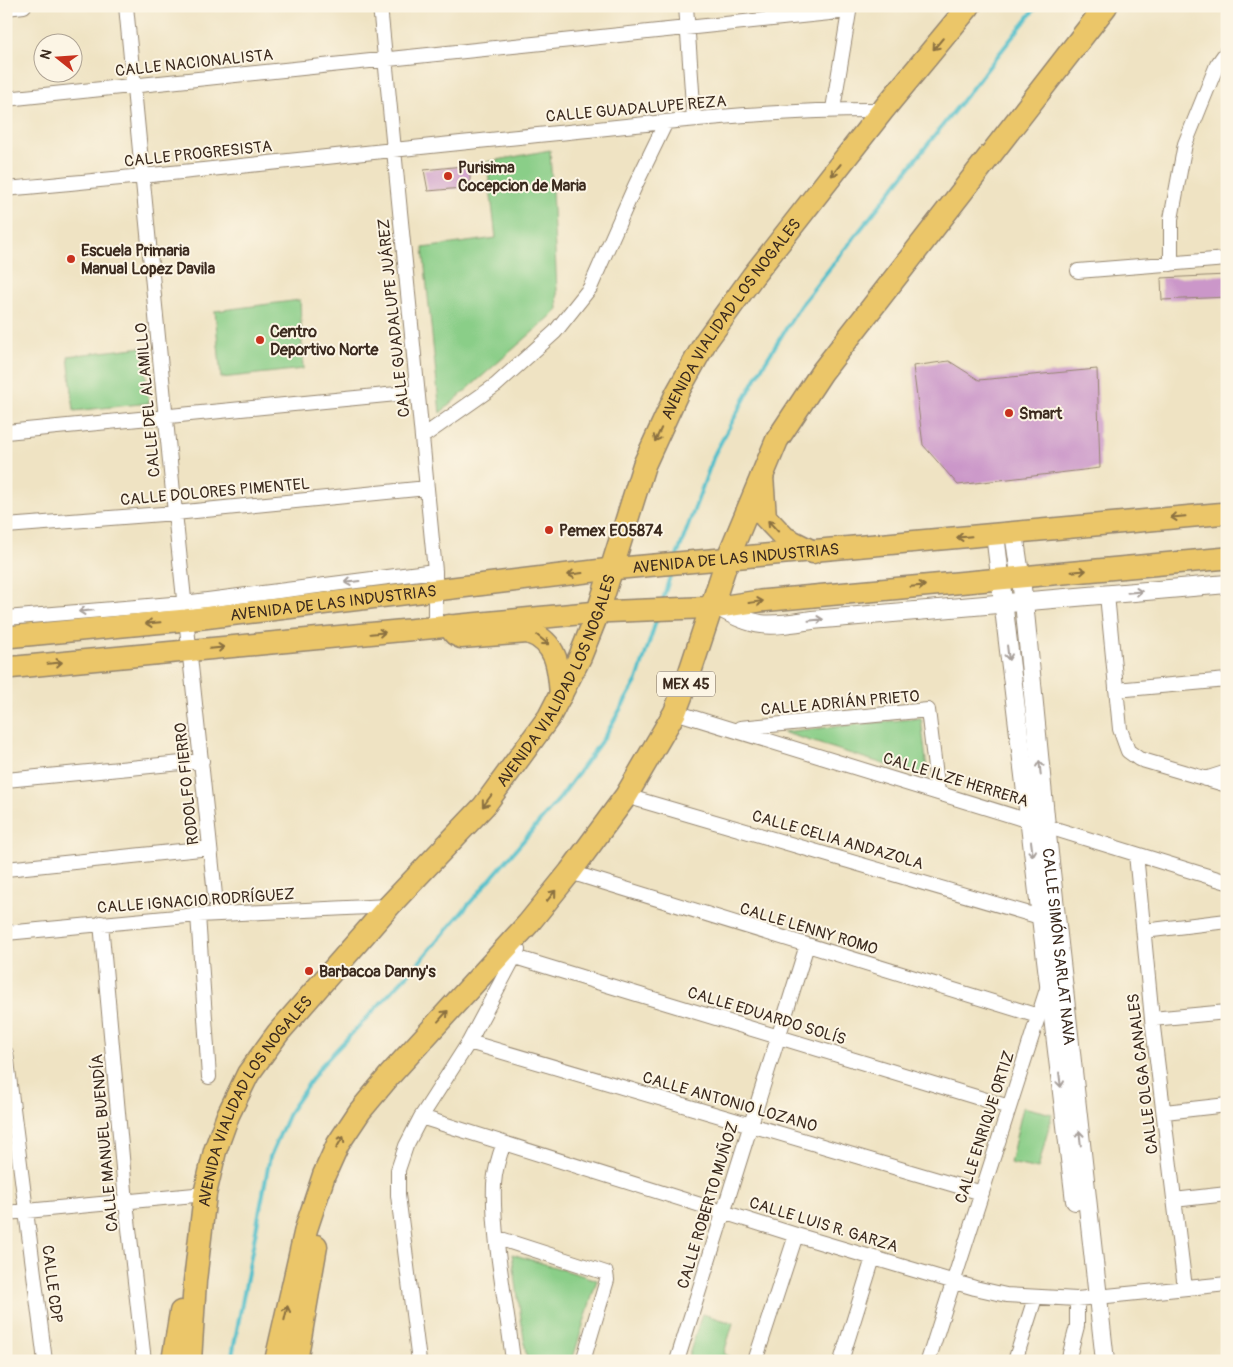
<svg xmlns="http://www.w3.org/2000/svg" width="1233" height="1367" font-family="Pangolin,sans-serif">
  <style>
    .green { fill: #8ace88; stroke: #627c53 }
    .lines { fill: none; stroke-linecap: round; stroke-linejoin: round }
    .stream { stroke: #51bfca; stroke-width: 4 }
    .building { fill: #cb97c9 }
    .minor-casing { stroke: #958670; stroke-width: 16 }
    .tertiary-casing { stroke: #958670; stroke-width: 20 }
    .primary-casing { stroke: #958670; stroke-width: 24 }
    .trunk-casing { stroke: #958670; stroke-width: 25 }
    .minor { stroke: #fff; stroke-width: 14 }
    .tertiary { stroke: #fff; stroke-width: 18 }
    .primary { stroke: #ebc669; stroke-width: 21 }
    .trunk { stroke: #ebc669; stroke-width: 22 }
    .oneway { stroke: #8a7040 }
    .oneway2 { stroke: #a79f9a }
    .poi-dot { fill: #c8321e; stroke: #fcf5e5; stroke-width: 2 }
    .labels { text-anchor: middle; stroke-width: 4; stroke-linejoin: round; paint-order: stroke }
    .shield { fill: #fcf5e5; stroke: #75675a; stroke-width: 1 }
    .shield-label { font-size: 15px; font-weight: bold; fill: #3b2a1e }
    .street-label { font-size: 16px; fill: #3b2a1e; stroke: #fcf5e5 }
    .poi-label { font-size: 16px; font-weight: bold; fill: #3b2a1e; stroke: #fcf5e5; text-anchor: start }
  </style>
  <rect width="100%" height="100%" fill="#fcf5e5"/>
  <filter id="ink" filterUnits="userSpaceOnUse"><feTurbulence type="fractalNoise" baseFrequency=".02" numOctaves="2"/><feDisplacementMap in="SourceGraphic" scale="10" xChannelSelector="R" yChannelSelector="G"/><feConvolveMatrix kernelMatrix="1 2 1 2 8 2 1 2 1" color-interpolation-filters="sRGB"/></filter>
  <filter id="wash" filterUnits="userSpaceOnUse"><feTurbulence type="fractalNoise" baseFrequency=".0096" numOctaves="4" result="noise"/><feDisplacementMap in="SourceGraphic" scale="20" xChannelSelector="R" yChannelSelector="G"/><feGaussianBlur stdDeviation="1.12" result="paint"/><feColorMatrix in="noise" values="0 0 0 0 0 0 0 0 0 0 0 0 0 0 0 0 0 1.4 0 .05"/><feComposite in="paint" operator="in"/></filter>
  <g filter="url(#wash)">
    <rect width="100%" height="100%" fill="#efe3c3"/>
    <path class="green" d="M550,150L558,310L440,413L423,248L496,238L487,162Z
      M300,300L303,369L221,378L215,311Z
      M143,347L149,403L74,411L68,356Z
      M921,718L928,778L782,732Z
      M1023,1107L1052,1114L1038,1169L1010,1163Z
      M512,1254L597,1280L572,1361H527Z
      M702,1314L733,1323L724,1353L731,1358L730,1361H687Z"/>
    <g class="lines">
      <path class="stream" d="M677,556L715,453L761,369L800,306L1037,6
        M662,602L672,570
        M231,1361L270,1157L290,1111L321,1066L414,968L560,798L605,736L637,680L658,615"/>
    </g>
    <g id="blocks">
      <path class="building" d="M463,166L470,171V182L462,188L428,191L424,170Z
        M1227,275V297L1162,300L1161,278Z
        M949,361L979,380L1097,369L1100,468L958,485L923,445L913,366Z"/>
    </g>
  </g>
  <g filter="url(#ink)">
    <use href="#blocks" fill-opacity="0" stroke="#958670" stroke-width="1"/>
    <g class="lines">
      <defs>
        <path id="minor" d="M126,6L175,513L217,914
          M380,6L435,571V627
          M686,6L694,119
          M6,8L24,6
          M6,99L849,11
          M833,109L850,6
          M6,189C187,173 367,152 548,134C659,123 771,109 883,110
          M1171,264V219L1185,144L1217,65L1227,51
          M1078,271L1227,259
          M6,432L417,392
          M422,437L496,385L555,332L590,288L635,186L666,122
          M6,526L175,513L427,488
          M1107,595L1120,729L1128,751L1139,759L1227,785
          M6,618L184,603L435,571
          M1116,690L1227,680
          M675,712L1227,882
          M740,728L928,710L938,792
          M1205,779L1227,772
          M6,780L202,761
          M626,796L1040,917
          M1136,854L1152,1019L1185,1288
          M6,869L210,848
          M570,872L1038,1016
          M198,915L209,1077
          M101,923L126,1202L144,1361
          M1144,931L1227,921
          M6,933L198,915L389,906
          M515,957L1009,1107
          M1152,1019L1227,1012
          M469,1042L982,1193
          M6,1053L45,1361
          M1165,1112L1227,1105
          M421,1117L796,1235L975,1288L1006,1295L1077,1299L1227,1284
          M504,1143C499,1156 495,1169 494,1184C492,1238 507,1306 513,1361
          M1174,1200L1227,1194
          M6,1213L205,1194
          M498,1238L606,1273L607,1280L583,1361
          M419,1361L398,1195V1170L406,1146L421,1117L469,1042L518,950
          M677,1361L807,945
          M755,1361L796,1235
          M841,1361L873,1258
          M928,1361L1048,986
          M1015,1361L1035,1298
          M1068,1361L1077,1326V1299"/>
        <g id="tertiary">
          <path id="s1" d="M1014,533L1024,602L1046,826L1105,1361"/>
          <path d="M995,534L1075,1201"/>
          <path d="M719,607C757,630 771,626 812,620L1227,584"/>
        </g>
        <g id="primary">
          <path id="s2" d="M6,637L186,620L611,569L1227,513"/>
          <path d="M6,668L598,612L719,607L760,601L1227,558"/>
        </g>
        <g id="trunk">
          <path d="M762,476L765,517L785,538L813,552"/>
          <path d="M449,626L455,634L461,637L528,632C557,642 559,667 561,695"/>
          <path d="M173,1361L181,1312"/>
          <path id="s3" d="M190,1361L195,1281L205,1194L215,1151L228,1115L248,1074L278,1033L389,906L484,806L549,717L580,657L598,612L644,465L677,393L706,341L753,276L883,110L969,6"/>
          <path d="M276,1361L306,1229L324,1175L338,1144L360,1111L390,1075L528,924L570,872L626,796L675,712L688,678L727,560L777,440L822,372L1106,6"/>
          <path d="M296,1361L316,1246"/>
        </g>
      </defs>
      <use href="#minor" class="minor-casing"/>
      <use href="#tertiary" class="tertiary-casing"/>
      <use href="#primary" class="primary-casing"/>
      <use href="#trunk" class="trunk-casing"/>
      <use href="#minor" class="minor"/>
      <use href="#tertiary" class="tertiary"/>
      <use href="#primary" class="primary"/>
      <use href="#trunk" class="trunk"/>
    </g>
    <defs><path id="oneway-shaft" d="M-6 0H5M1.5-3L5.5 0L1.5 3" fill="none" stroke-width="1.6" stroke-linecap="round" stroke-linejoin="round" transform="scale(1.25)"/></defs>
    <g class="oneway">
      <use href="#oneway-shaft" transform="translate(938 44) rotate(130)"/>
      <use href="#oneway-shaft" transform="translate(836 170) rotate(128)"/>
      <use href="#oneway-shaft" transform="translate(658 435) rotate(115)"/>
      <use href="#oneway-shaft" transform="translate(1178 517) rotate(175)"/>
      <use href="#oneway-shaft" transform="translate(773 526) rotate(-133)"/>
      <use href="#oneway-shaft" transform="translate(964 537) rotate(175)"/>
      <use href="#oneway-shaft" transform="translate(1079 571) rotate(-5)"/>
      <use href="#oneway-shaft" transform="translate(575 574) rotate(173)"/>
      <use href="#oneway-shaft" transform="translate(918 586) rotate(-5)"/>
      <use href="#oneway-shaft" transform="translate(756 602) rotate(-8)"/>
      <use href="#oneway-shaft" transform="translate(153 623) rotate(175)"/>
      <use href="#oneway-shaft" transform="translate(378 633) rotate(-5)"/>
      <use href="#oneway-shaft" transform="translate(543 640) rotate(39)"/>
      <use href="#oneway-shaft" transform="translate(217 648) rotate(-5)"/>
      <use href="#oneway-shaft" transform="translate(55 663) rotate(-5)"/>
      <use href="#oneway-shaft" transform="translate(487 801) rotate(127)"/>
      <use href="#oneway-shaft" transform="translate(551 896) rotate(-51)"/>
      <use href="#oneway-shaft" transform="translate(443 1016) rotate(-48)"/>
      <use href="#oneway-shaft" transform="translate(340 1142) rotate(-60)"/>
      <use href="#oneway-shaft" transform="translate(286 1313) rotate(-77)"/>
    </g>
    <g class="oneway2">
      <use href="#oneway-shaft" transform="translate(352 582) rotate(173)"/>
      <use href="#oneway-shaft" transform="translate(1135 592) rotate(-5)"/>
      <use href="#oneway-shaft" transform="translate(86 611) rotate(175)"/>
      <use href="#oneway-shaft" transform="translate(816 620) rotate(-6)"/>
      <use href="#oneway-shaft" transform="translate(1008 653) rotate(83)"/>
      <use href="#oneway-shaft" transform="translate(1040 768) rotate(-96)"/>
      <use href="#oneway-shaft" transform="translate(1032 849) rotate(83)"/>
      <use href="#oneway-shaft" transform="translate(1060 1080) rotate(83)"/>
      <use href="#oneway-shaft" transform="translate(1080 1138) rotate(-96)"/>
    </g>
  </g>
  <g class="poi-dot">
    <circle cx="448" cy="176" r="5"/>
    <circle cx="71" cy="259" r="5"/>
    <circle cx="260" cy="340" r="5"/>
    <circle cx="1009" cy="413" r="5"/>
    <circle cx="549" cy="530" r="5"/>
    <circle cx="309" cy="971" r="5"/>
  </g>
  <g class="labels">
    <rect class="shield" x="657" y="671.5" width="58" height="25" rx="4"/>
    <g class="shield-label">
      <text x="686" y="689">MEX 45</text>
    </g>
    <g class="street-label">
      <text transform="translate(194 62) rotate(-6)" y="6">CALLE NACIONALISTA</text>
      <text transform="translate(636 108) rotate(-5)" y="6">CALLE GUADALUPE REZA</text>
      <text transform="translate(198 153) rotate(-6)" y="6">CALLE PROGRESISTA</text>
      <text transform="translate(393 318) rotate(-96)" y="6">CALLE GUADALUPE JUÁREZ</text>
      <text dy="6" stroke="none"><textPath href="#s3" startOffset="1204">AVENIDA VIALIDAD LOS NOGALES</textPath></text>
      <text transform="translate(147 400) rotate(-95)" y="6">CALLE DEL ALAMILLO</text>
      <text transform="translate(215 491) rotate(-5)" y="6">CALLE DOLORES PIMENTEL</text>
      <text dy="6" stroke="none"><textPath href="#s2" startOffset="734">AVENIDA DE LAS INDUSTRIAS</textPath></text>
      <text dy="6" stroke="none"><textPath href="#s2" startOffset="329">AVENIDA DE LAS INDUSTRIAS</textPath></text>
      <text dy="6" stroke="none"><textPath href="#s3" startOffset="799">AVENIDA VIALIDAD LOS NOGALES</textPath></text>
      <text transform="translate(840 702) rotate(-5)" y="6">CALLE ADRIÁN PRIETO</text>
      <text transform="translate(956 779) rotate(17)" y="6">CALLE ILZE HERRERA</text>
      <text transform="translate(186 784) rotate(-96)" y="6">RODOLFO FIERRO</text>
      <text transform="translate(838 839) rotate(16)" y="6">CALLE CELIA ANDAZOLA</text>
      <text transform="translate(196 900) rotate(-4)" y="6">CALLE IGNACIO RODRÍGUEZ</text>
      <text transform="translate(809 928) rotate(17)" y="6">CALLE LENNY ROMO</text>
      <text dy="6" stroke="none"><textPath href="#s1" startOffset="416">CALLE SIMÓN SARLAT NAVA</textPath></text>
      <text transform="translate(767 1015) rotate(17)" y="6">CALLE EDUARDO SOLÍS</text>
      <text transform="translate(1142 1074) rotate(-97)" y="6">CALLE OLGA CANALES</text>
      <text transform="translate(730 1101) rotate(16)" y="6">CALLE ANTONIO LOZANO</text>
      <text dy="6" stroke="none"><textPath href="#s3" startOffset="274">AVENIDA VIALIDAD LOS NOGALES</textPath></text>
      <text transform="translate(984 1127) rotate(-72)" y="6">CALLE ENRIQUE ORTIZ</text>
      <text transform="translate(104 1143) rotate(-95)" y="6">CALLE MANUEL BUENDÍA</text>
      <text transform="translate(707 1205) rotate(-73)" y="6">CALLE ROBERTO MUÑOZ</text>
      <text transform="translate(824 1224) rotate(17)" y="6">CALLE LUIS R. GARZA</text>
      <text transform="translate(53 1284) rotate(83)" y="6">CALLE CDP</text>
    </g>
    <g class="poi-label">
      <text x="458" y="173">Purisima<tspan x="458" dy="18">Cocepcion de Maria</tspan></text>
      <text x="81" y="256">Escuela Primaria<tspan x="81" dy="18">Manual Lopez Davila</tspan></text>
      <text x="270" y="337">Centro<tspan x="270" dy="18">Deportivo Norte</tspan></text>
      <text x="1019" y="419">Smart</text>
      <text x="559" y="536">Pemex E05874</text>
      <text x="319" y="977">Barbacoa Danny's</text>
    </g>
  </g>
  <rect width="1233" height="1367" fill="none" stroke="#fcf5e5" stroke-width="25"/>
  <g transform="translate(58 58) rotate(287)"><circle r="24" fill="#fcf5e5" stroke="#afa495"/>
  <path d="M0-4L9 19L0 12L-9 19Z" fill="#c8321e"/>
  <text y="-8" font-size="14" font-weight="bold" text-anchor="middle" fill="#3b2a1e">N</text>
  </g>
</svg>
